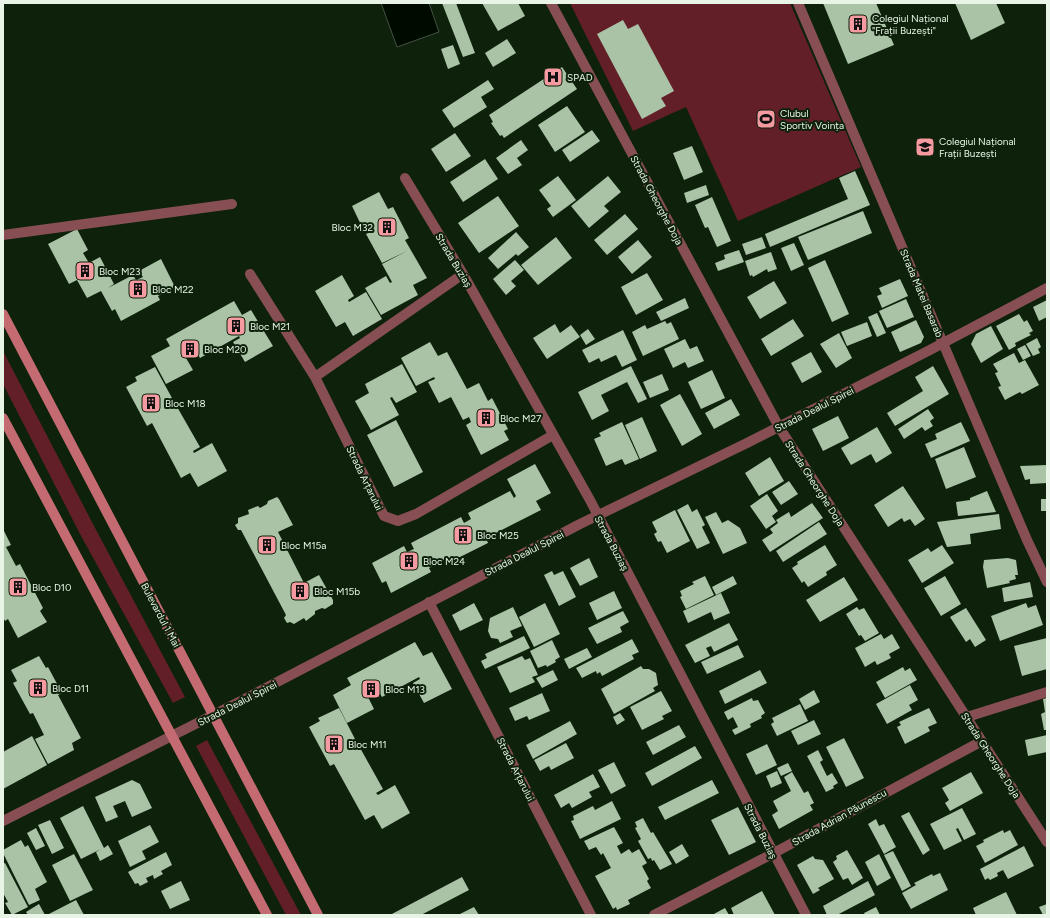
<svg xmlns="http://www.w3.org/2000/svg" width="1050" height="918" font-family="Figtree,sans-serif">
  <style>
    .green { fill: #621f28 }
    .water { fill: #000b00; stroke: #465145 }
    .building { fill: #aac3a7 }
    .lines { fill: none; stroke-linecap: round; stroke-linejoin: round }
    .minor { stroke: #874f53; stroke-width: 10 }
    .tertiary { stroke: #874f53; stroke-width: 10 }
    .secondary { stroke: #c46b72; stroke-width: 10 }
    .labels { text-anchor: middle; stroke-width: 4; stroke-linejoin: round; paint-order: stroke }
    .poi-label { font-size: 10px; fill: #e8f5e6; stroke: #0d210b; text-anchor: start }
    .street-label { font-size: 10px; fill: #e8f5e6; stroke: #0d210b }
  </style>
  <rect width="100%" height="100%" fill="#0d210b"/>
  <path class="green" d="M570,3H790L861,167L738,221L686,107L633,131Z
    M3,351L94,526L185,697L173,703L80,534L3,384Z
    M207,740L301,915H286L196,746Z"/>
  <path class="water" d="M381,3H429L439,32L397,47Z"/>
  <path class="building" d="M442,3H456L475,53L463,57Z
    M482,3H518L525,16L498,31Z
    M823,3H876L894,45L848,64Z
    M955,3H996L1005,23L971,40Z
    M623,20L628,29L638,24L674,91L661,98L666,106L642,119L597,34Z
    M507,39L516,53L493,67L485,53Z
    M453,45L460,64L448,69L441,49Z
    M562,67L577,89L504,138L502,135L500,136L491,123L493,122L489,115Z
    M488,80L494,89L481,97L487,107L454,128L442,110Z
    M567,106L585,132L555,152L538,125Z
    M592,130L600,141L570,162L562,150Z
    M455,133L471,156L446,172L431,149Z
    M521,140L528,150L517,158L522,165L508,174L496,158Z
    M692,146L703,172L684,180L673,153Z
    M485,159L498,179L463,202L450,182Z
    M855,171L870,205L770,247L765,234L848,199L839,178Z
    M558,176L576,200L553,217L547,209L551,206L539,190Z
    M608,176L621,192L604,206L609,211L589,228L571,206Z
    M706,185L709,195L687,203L684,193Z
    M379,192L388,209L393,207L409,238L405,240L427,278L413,285L418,295L381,315L365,288L386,276L390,283L392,282L382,264L407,251L382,263L366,234L372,231L369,225L363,229L352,206Z
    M498,196L519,226L479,253L458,223Z
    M712,197L731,241L717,247L708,227L705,228L695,205Z
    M863,211L872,233L808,260L798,237Z
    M625,214L638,229L607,255L594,240Z
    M77,229L88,250L83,253L89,263L100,257L114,284L108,288L133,275L136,280L143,277L139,271L161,259L175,287L158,296L160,300L121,321L115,309L112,311L101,291L87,298L77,280L69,284L48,244Z
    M516,232L529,247L518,256L516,254L498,269L488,258Z
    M556,237L572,258L538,285L521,265Z
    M762,237L766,248L746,255L742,244Z
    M638,240L652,257L632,274L618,257Z
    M794,243L804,265L791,271L781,248Z
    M739,250L744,262L718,271L715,263L725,259L724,255Z
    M771,252L777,269L768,272L767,269L753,277L752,275L750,276L745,261Z
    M515,260L524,270L511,281L516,286L506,295L493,279Z
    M825,260L849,314L832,322L808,268Z
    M647,273L663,300L636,315L621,287Z
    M342,275L354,296L348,300L349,302L366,292L382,319L353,336L345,322L336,327L315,291Z
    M900,279L908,296L882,308L877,296L882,294L879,288Z
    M774,281L787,303L760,319L747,297Z
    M685,298L689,308L661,321L656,312Z
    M906,299L914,317L887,328L879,311Z
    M1047,300V317L1039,321L1033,307Z
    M234,301L242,315L251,310L273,346L245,362L233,342L240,338L239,336L200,358L197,352L186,358L193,370L166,384L151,356L170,346L166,339Z
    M877,313L886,333L877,337L868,317Z
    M1019,314L1024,322L1027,320L1033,331L1029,333L1031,335L1015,343L1016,346L1009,350L996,326Z
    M793,319L804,336L771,356L761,339Z
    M916,320L924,337L921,343L900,352L891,332Z
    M665,321L667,324L671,322L679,339L643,356L632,332L645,325L647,329Z
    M867,322L872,336L847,346L841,332Z
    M555,324L560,333L571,325L580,337L547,359L533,338Z
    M991,326L1003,349L981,363L971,344L976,334Z
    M588,329L595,339L586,345L580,335Z
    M623,330L637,360L622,367L616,355L601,362L599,358L589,363L582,350Z
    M839,333L852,358L836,368L820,344Z
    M1037,338L1041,347L1038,349L1040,353L1033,356L1026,344Z
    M685,339L690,349L697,346L704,361L688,368L685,362L673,368L664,349Z
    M430,342L438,356L447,352L467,389L479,383L488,401L492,398L508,429L504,431L509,440L481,455L466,425L471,422L469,417L463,420L451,397L439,403L428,382L435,379L434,377L416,386L401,358Z
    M1025,345L1031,356L1023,360L1017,349Z
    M811,352L822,372L802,383L791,363Z
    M1014,353L1019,363L1025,360L1039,385L1022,394L1020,392L1005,400L998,387L1001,386L995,373L998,372L993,364Z
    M402,364L417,392L396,403L392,397L390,398L399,415L371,430L355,401L369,393L365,384Z
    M631,366L647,399L638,403L627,382L601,395L609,411L592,420L578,392Z
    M933,366L949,394L895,426L887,413L923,391L915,377Z
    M155,367L172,398L167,401L170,408L176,405L200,447L193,451L194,453L212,443L227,471L198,487L190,473L181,478L152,423L147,426L126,387L137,381L135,377Z
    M712,370L725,398L701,409L688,382Z
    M662,374L669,390L650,398L643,382Z
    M680,394L702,434L682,446L660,405Z
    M731,399L740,415L714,429L705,413Z
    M928,409L934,418L930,421L933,426L925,431L922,427L904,439L898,429Z
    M838,416L849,438L823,451L812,429Z
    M642,417L657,451L640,459L625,425Z
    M396,420L423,472L394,487L367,435Z
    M622,422L639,459L625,465L622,459L606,466L594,439L601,436L599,433Z
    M961,422L970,441L931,458L925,444L937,439L935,434Z
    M877,427L892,453L876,463L871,454L851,465L841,448Z
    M964,447L976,477L946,489L935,459Z
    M770,457L784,481L759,496L745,473Z
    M535,464L551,493L536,501L541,510L486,538L488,543L448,563L446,559L429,568L431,572L391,593L386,581L382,583L372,563L404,546L407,552L414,549L411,543L461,517L464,523L471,519L468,513L510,491L514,498L516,496L507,479Z
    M1047,465V483L1030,484V479L1025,480L1020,466Z
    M789,481L798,494L781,505L772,492Z
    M903,486L925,519L915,526L910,519L904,522L902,518L888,527L874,505Z
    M987,491L996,512L958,516L956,502L970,500V498Z
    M767,494L778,511L772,516L776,522L766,529L750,506Z
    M277,497L279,499L293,525L278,532L304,583L319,575L333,600V604L325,609L322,608L315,611V614L306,621L304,618L294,624L290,622L287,623L284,618L286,615L241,530H238L235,525L238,523V518L249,514L248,510L258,506L260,508L267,504L268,501Z
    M1041,499H1047V511H1041Z
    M812,503L823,518L770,552L762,540L773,533L770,529L778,523L776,520L789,512L791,517Z
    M688,504L692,512L697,509L705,525L702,527L710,543L697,549L677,510Z
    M675,510L690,541L667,553L661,541L658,542L654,534L657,532L652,522Z
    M716,512L722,523L728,520L740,528L747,543L723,554L705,517Z
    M999,514L1001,529L970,534L971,544L947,547L937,522Z
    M819,522L827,534L783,562L776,551Z
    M3,529L11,545L6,547L16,566L20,564L43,608L40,611L47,622L18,638L8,619L5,621L3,617Z
    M825,545L837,565L826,572L827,575L808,587L804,581L802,583L792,568L798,564L797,562Z
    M942,545L954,563L922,583L908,560L928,548L931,552Z
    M589,558L598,577L580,586L570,568Z
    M1008,558L1016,560L1018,575H1015L1016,579L1009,581L1010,583L987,588L983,567L984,560Z
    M552,571L554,575L563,571L576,597L559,606L544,575Z
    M705,576L714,595L686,609L680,597L682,596L680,591L694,584L692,582Z
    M733,576L737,584L716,595L712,587Z
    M945,576L961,604L941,616L924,588Z
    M844,577L858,600L820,622L806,600Z
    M1030,582L1033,597L1004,602L1002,588Z
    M614,591L622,608L597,620L589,603Z
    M721,593L730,613L714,620L711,612L688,623L683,611Z
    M474,603L483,620L460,631L452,615Z
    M545,603L560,634L534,647L519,617Z
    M1026,603L1028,608L1036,605L1043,625L1000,641L991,616Z
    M513,607L522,626L510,631L513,637L500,643L498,639L491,638L488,631L490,618Z
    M857,607L859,610L864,608L879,633L865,641L861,635L859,636L846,614Z
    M966,608L986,640L975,647L970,639L966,642L950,617Z
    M623,611L629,622L620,627L622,632L597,644L588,628Z
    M729,623L738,640L714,652L711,646L706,648L710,656L695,663L685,645Z
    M881,634L884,639L892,634L900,648L889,654L891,658L877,665L875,661L865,667L855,648Z
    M524,636L530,648L485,669L481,661L487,658L485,654Z
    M1047,638V669L1022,676L1014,646Z
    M632,639L639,652L632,655L634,659L602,676L600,672L597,674L596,671L582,678L576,668Z
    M552,640L560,657L555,660L556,662L547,667L546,665L538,668L530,651Z
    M415,642L423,656L432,652L452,689L424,703L413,683L420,679L419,677L382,697L379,692L368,697L374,709L347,723L333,695L351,685L347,678Z
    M738,645L744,657L707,674L701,662Z
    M587,648L592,657L569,669L564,659Z
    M39,656L46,668L48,667L62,693L58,695L81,738L72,743L74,750L48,764L35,739L44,735L33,713L30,714L13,683L17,681L11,670Z
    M522,656L525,660L530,658L538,675L532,677L535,682L510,693L497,667Z
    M641,666L643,669H649L656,673L658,685L653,688L655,691L614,714L601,689Z
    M903,667L905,671L910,668L917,680L885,698L876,682Z
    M553,670L558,680L542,688L536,678Z
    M760,670L767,683L725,704L719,691Z
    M910,685L918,700L909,705L912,710L887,724L876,704Z
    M814,690L820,702L805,710L799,699Z
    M661,691L672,711L662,716L664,719L642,730L630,707Z
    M542,693L550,711L529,720L527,716L515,721L509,708Z
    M752,698L753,701L758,700L765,713L761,716L762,718L750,724L751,727L735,735L732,730L738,727L733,717L728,720L724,712Z
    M1047,698V730H1044L1041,714L1045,712L1043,699Z
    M800,704L808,721L777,736L771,724L774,722L772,718Z
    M339,708L355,739L350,742L353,749L359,746L383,789L376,793L378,795L395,785L410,813L382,829L374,815L365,820L334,764L330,766L309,727L320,721L318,718Z
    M929,708L937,723L928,727L930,731L905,744L897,727L901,725L899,722Z
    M620,713L625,720L617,725L613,717Z
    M814,720L821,734L798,745L791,731Z
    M570,721L577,734L533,759L526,745Z
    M679,725L686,737L653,755L646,742Z
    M1047,735V752L1028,756L1025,740Z
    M32,736L47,765L3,789V752Z
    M844,738L864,778L846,787L826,747Z
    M566,743L574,758L551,770L549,766L540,771L534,760Z
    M767,744L777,765L756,775L746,754Z
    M695,746L702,758L652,786L645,773Z
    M818,750L823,760L820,762L827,776L832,773L838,783L833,786L834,788L826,792L807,756Z
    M614,762L626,786L611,794L598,770Z
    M788,763L792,771L781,776L777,768Z
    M777,771L782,783L771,788L766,776Z
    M792,772L804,793L808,791L814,803L810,805L813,810L779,829L772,815L778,811L773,801L791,791L784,777Z
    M971,772L983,793L950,811L945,803L949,800L942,788Z
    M593,774L600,787L589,792L592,797L572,808L569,803L561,808L554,795Z
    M132,780L140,784L152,808L132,817L125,801L113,806L118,817L106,822L95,797Z
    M712,780L719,793L665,820L658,807Z
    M612,801L621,819L580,839L571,821L574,820L573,816L593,806L595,810Z
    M83,806L104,848L108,845L113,854L100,861L96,852L101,849L81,859L60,818Z
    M738,807L756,842L729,855L711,820Z
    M962,808L976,834L964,840L958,828L956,829L962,841L944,850L930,824Z
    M909,812L930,850L923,855L901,816Z
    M643,818L651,833L653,832L672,864L660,870L654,860L652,861L651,858L648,859L638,841L641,839L635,828L637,827L635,822Z
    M876,819L879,826L884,824L896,847L884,854L868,824Z
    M50,820L64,848L52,854L38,825Z
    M150,825L159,842L142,851L146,859L130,867L118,841Z
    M614,827L623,843L617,846L621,854L629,849L632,853L639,849L647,863L642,866L649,879L647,881L651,888L628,900L630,904L617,910L616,907L613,909L595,876L611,868L603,853L601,855L596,847L589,850L584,841Z
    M36,828L45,846L36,850L27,833Z
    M1003,830L1004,833L1010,830L1018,845L985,863L976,846L984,842L983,840Z
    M21,840L25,847L28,845L47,882L35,889L40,900L29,905L3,853V850Z
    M682,844L689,856L676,864L669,852Z
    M1024,846L1034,866L1008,879L1003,870L997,873L998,876L990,880L988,878L985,880L980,869Z
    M847,850L863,878L852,885L848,878L843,880L833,862L837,859L836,856Z
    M893,851L911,886L902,891L884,855Z
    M166,852L172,865L161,871L163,874L154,879L153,875L146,878L148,882L140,886L138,883L135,884L128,872Z
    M74,854L93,890L70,901L52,865Z
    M879,854L891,878L877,886L865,862Z
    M813,856L815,859L823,860L834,879L818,888L820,890L813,894L797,865Z
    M5,863L28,907L12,915L5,903L8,902L3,893V864Z
    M940,873L948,890L911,909L902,893L916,885L914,883L932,874L933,876Z
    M462,877L469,890L421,915H390Z
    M181,881L190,900L170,909L161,891Z
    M868,881L875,895L837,915H827L823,906Z
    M762,891L775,915H734L731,908Z
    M1006,892L1017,915H976L973,908Z
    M76,900L84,915H47Z
    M39,904L45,915H28L26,912Z
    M1047,904V915H1043L1039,907Z
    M474,907L479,915H458Z
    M876,907L880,915H865L864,913Z
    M725,908L729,915H712Z"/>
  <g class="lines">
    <path class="minor" d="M551,3L779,427L1047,842
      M798,3L1027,540L1047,582
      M405,178L463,274L590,500L806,915
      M3,235L232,204
      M250,274L315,377L384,516L398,521L416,514L553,435
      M315,377L463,274
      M429,602L591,915
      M967,717L1047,692
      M654,915L772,854L982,741"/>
    <path class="tertiary" d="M3,821L237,703L580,524L747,443L928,351L1047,288"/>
    <path class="secondary" d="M3,314L318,915
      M3,418L267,915"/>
  </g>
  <defs>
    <symbol id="building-square" viewBox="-11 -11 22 22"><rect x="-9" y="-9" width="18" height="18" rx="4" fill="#f49aa0" stroke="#0d210b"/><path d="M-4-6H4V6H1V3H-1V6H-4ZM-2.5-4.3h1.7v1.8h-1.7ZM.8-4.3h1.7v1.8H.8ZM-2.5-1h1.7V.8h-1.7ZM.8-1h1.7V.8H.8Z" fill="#111"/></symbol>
    <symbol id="hospital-square" viewBox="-11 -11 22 22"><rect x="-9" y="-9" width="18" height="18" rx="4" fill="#f49aa0" stroke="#0d210b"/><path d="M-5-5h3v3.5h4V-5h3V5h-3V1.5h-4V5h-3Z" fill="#111"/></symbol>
    <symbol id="stadium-square" viewBox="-11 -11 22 22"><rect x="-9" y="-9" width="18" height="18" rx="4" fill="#f49aa0" stroke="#0d210b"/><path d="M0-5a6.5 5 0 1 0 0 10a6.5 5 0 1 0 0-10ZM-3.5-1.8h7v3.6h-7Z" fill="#111"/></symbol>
    <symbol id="school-square" viewBox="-11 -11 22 22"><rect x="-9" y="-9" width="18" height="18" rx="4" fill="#f49aa0" stroke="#0d210b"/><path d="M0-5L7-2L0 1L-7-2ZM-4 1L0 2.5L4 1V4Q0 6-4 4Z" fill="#111"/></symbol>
  </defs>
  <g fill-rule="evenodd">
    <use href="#building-square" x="847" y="13" width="22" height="22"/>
    <use href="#hospital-square" x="542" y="66" width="22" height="22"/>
    <use href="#stadium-square" x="755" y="108" width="22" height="22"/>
    <use href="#school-square" x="914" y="136" width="22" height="22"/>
    <use href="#building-square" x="376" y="216" width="22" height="22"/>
    <use href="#building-square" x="74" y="260" width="22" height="22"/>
    <use href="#building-square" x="127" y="278" width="22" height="22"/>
    <use href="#building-square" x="225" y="315" width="22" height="22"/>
    <use href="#building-square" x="179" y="338" width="22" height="22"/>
    <use href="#building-square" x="140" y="392" width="22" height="22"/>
    <use href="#building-square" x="475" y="407" width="22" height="22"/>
    <use href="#building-square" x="452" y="524" width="22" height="22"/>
    <use href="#building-square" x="256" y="534" width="22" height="22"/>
    <use href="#building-square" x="398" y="550" width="22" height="22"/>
    <use href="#building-square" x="7" y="576" width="22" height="22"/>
    <use href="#building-square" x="289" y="580" width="22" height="22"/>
    <use href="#building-square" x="27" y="677" width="22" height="22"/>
    <use href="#building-square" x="360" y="678" width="22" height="22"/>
    <use href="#building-square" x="323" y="733" width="22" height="22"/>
  </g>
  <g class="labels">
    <g class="poi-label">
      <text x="872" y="22">Colegiul Național<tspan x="872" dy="12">"Frații Buzești"</tspan></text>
      <text x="567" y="81">SPAD</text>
      <text x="780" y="117">Clubul<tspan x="780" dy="12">Sportiv Voința</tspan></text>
      <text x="939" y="145">Colegiul Național<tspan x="939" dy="12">Frații Buzești</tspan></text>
      <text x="373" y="231" text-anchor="end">Bloc M32</text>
      <text x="99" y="275">Bloc M23</text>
      <text x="152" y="293">Bloc M22</text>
      <text x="250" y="330">Bloc M21</text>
      <text x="204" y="353">Bloc M20</text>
      <text x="165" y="407">Bloc M18</text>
      <text x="500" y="422">Bloc M27</text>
      <text x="477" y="539">Bloc M25</text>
      <text x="281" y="549">Bloc M15a</text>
      <text x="423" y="565">Bloc M24</text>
      <text x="32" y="591">Bloc D10</text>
      <text x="314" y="595">Bloc M15b</text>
      <text x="52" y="692">Bloc D11</text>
      <text x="385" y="693">Bloc M13</text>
      <text x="348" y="748">Bloc M11</text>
    </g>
    <g class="street-label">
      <text transform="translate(657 200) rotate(62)" y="4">Strada Gheorghe Doja</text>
      <text transform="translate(454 260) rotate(59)" y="4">Strada Buziaș</text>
      <text transform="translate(922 293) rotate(67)" y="4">Strada Matei Basarab</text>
      <text transform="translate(814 409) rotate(-27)" y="4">Strada Dealul Spirei</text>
      <text transform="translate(365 478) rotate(64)" y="4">Strada Arțarului</text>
      <text transform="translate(815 483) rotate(57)" y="4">Strada Gheorghe Doja</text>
      <text transform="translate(612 543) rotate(62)" y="4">Strada Buziaș</text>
      <text transform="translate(524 553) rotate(-27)" y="4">Strada Dealul Spirei</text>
      <text transform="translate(161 615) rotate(62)" y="4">Bulevardul 1 Mai</text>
      <text transform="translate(237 703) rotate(-27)" y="4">Strada Dealul Spirei</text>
      <text transform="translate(991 755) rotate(57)" y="4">Strada Gheorghe Doja</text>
      <text transform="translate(516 769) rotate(63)" y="4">Strada Arțarului</text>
      <text transform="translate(839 817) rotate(-29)" y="4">Strada Adrian Păunescu</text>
      <text transform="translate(761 831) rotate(63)" y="4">Strada Buziaș</text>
    </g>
  </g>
  <rect width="1050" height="918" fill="none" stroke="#e8f5e6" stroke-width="8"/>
</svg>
